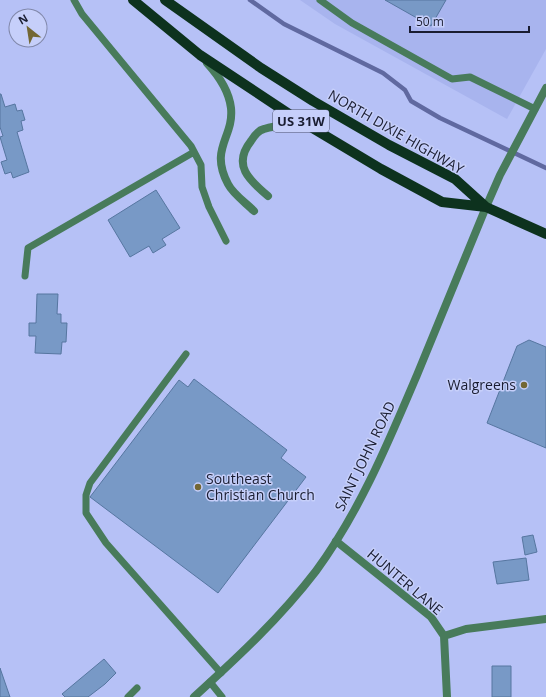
<svg xmlns="http://www.w3.org/2000/svg" width="546" height="697" font-family="'Open Sans',sans-serif">
  <style>
    .built { fill: #a8b4ee }
    .lines { fill: none; stroke-linecap: round; stroke-linejoin: round }
    .stream { stroke: #6069a0; stroke-width: 4.5 }
    .building { fill: #7899c6; stroke: #5676a0 }
    .service { stroke: #487b5b; stroke-width: 7 }
    .minor { stroke: #487b5b; stroke-width: 8 }
    .tertiary { stroke: #487b5b; stroke-width: 8 }
    .primary { stroke: #0d321e; stroke-width: 10 }
    .poi-dot { fill: #736734; stroke: #c6cffa; stroke-width: 1.5 }
    .labels { text-anchor: middle; stroke-width: 3; stroke-linejoin: round; paint-order: stroke }
    .shield { fill: #c6cffa; stroke: #4e526d; stroke-width: 1 }
    .shield-label { font-size: 13px; font-weight: bold; fill: #1a1d31 }
    .street-label { font-size: 14px; fill: #1a1d31; stroke: #c6cffa }
    .poi-label { font-size: 14px; fill: #1a1d31; stroke: #c6cffa; text-anchor: end }
  </style>
  <rect width="100%" height="100%" fill="#b6c1f6"/>
  <path class="built" d="M300,0H546V49L507,119L335,24Z"/>
  <g class="lines">
    <path class="stream" d="M250,0L284,24L383,73L405,90L411,101L440,118L546,168"/>
  </g>
  <path class="building" d="M385,0H446L431,26Z
    M0,94H1L5,107L15,104L17,111L22,110L25,120L21,121L23,130L17,132L29,172L13,178L11,172L5,174L1,162L7,160L0,137L3,136L0,127Z
    M156,190L180,228L162,239L166,245L153,253L149,246L130,257L108,220Z
    M37,294H58L57,314H61V323H67L66,342H62L61,354L35,353L36,336H29V323H36Z
    M529,340L546,347V448L487,423L517,346Z
    M194,379L287,450L281,458L306,477L218,593L90,497L179,380L188,387Z
    M533,535L537,552L525,555L522,537Z
    M526,558L529,580L497,584L493,562Z
    M104,659L116,673L105,684L88,697H65L62,694Z
    M492,666H511V697H492Z
    M0,668L10,697H0Z"/>
  <g class="lines">
    <path class="service" d="M74,0L82,14L191,146L201,165L202,187L209,207L226,241
      M320,0L352,23L452,79L470,77L535,109
      M25,276L28,248L194,152
      M186,354L90,483L86,495V513L106,543L221,673
      M210,682L222,697
      M128,697L137,688"/>
    <path class="minor" d="M486,207L500,175L546,88
      M336,541L431,617L444,636L447,697
      M444,636L466,629L546,619"/>
    <path class="tertiary" d="M207,63C218,75 229,91 231,108C234,138 209,148 228,184C233,194 246,203 254,211
      M268,196C249,180 232,165 251,141C254,136 259,130 264,129C277,125 291,125 304,123
      M194,697C238,657 280,618 316,571C360,511 388,443 417,375C440,319 463,263 486,207"/>
    <path class="primary" d="M133,0L200,55L289,114L381,169L442,202L486,207L546,234
      M165,0L261,68L313,101L389,145L455,179L486,207"/>
  </g>
  <g class="poi-dot">
    <circle cx="524" cy="385" r="4"/>
    <circle cx="198" cy="487" r="4"/>
  </g>
  <g class="labels">
    <rect class="shield" x="273" y="110" width="56" height="22" rx="3"/>
    <g class="shield-label">
      <text x="301" y="126">US 31W</text>
    </g>
    <g class="street-label">
      <text transform="translate(396 132) rotate(30)" y="5">NORTH DIXIE HIGHWAY</text>
      <text transform="translate(365 456) rotate(-64)" y="5">SAINT JOHN ROAD</text>
      <text transform="translate(405 582) rotate(40)" y="5">HUNTER LANE</text>
    </g>
    <g class="poi-label">
      <text x="516" y="390">Walgreens</text>
      <text x="206" y="484" text-anchor="start">Southeast<tspan x="206" dy="16">Christian Church</tspan></text>
    </g>
  </g>
  <g transform="translate(28 28) rotate(330)"><circle r="19" fill="#c6cffa" stroke="#8188aa"/>
  <path d="M0-3L7 15L0 10L-7 15Z" fill="#736734"/>
  <text y="-6" font-size="11" font-weight="bold" text-anchor="middle" fill="#1a1d31">N</text>
  </g>
  <path d="M410 26v6h119v-6" fill="none" stroke="#1a1d31" stroke-width="2"/>
  <text x="416" y="26" font-size="12" fill="#1a1d31" stroke="#c6cffa" stroke-width="3" paint-order="stroke">50 m</text>
</svg>
